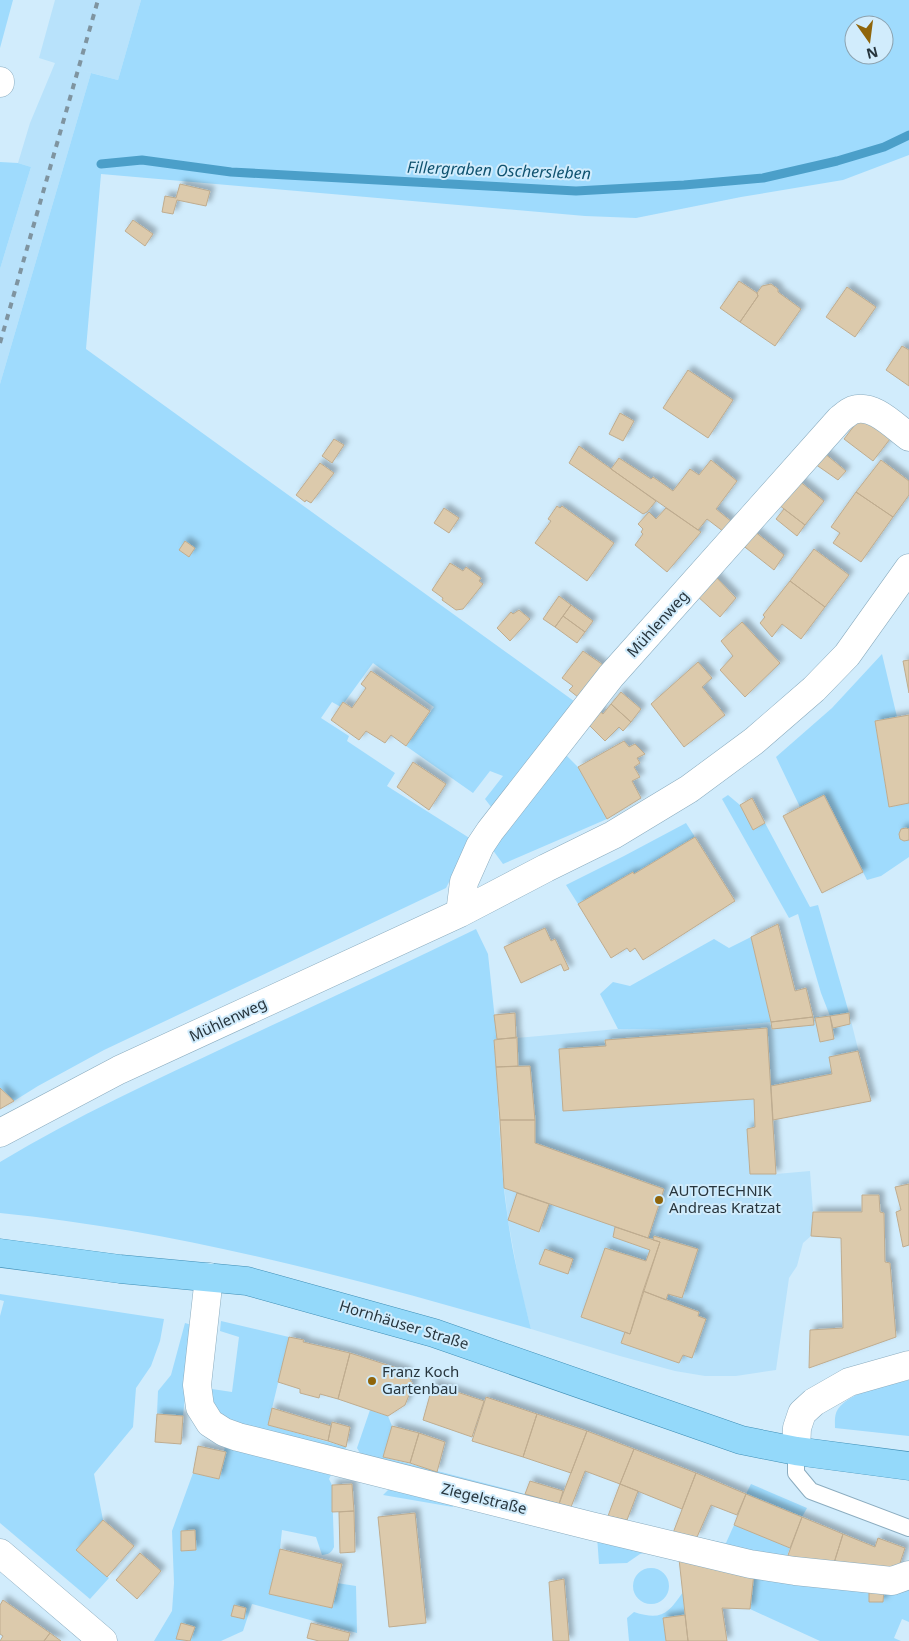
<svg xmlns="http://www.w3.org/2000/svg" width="909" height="1641" font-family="'Noto Sans',sans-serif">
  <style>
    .built { fill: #b8e2fb }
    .green { fill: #9fdbfd; fill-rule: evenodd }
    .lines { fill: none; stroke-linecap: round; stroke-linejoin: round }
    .stream { stroke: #4b9fc9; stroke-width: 9 }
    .building { fill: #dccaac; stroke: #bfac8f; filter: url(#shadow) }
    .lane-casing { stroke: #8bacbf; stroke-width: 18 }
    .street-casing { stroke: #8bacbf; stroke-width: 29 }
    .primary-casing { stroke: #408fb6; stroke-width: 29 }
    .lane { stroke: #fff; stroke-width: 16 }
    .street { stroke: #fff; stroke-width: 28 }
    .primary { stroke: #94d9fa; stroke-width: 28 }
    .rail { stroke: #7f94a0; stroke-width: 4; stroke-dasharray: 6 6; stroke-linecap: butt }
    .poi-dot { fill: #8f650b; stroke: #d1ecfc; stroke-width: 2 }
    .labels { text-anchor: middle; stroke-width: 4; stroke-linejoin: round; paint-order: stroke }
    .street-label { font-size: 15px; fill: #27353d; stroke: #d1ecfc }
    .poi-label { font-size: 15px; fill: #27353d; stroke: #d1ecfc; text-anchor: start }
    .water-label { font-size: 16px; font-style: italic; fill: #105370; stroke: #d1ecfc }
  </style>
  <defs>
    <filter id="shadow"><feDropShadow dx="4.5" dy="-4.5" stdDeviation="2.5" flood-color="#0004"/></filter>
  </defs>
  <rect width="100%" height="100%" fill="#d1ecfc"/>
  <path class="built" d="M55,0H141L118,80L80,70L91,73L0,384V269L31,167L18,163L30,123L55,63L39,58Z
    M849,1013L871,1101L773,1120L776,1174L810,1171L813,1212L811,1236L803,1243L797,1266L789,1278L776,1370L736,1376H705L675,1371L620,1356L531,1329L520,1287L508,1220L502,1168L494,1040L618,1029L683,1030Z"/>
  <path class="green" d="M0,0H13L0,48Z
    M141,0H909V155L843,180L741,197L636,218L585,216L101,174L86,349L578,704L495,812L485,799L503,776L490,771L473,793L406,746L434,707L373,663L341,707L332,702L321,718L349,736L347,741L395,773L387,786L471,839L446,888L104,1050L38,1086L14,1101L0,1088V384L91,73L118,80ZM854,25H884V55H854Z
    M0,162L18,163L31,167L0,269Z
    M882,654L897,717L875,721L889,807L909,803V857L881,876L867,880L824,795L800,807L776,757L832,708Z
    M564,753L578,767L607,819L503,864L492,849Z
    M728,795L740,805L753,829L765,823L810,907L818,905L849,1013L830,1016L821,993L798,914L789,918L722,799Z
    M686,823L695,837L634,874L633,872L578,904L566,885L624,856Z
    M476,929L488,954L497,1039L494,1040C499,1100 499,1161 508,1220C513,1257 522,1293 531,1329C357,1279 181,1231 0,1213V1162C76,1116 156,1080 236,1042C316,1005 396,968 476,929Z
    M751,937L771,1022L683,1030L618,1029L600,994L613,982L630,986L714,939L729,948Z
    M0,1294L164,1319L160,1341L151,1366L136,1388L133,1427L94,1474L103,1520L76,1550L109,1578L90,1599L0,1523V1316L4,1301L0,1300Z
    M221,1321L289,1337L268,1425L346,1447L344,1454L264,1434L211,1413L212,1389L232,1392L239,1337L220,1331Z
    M185,1323L192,1325L183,1416L157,1414L158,1391L171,1375Z
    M909,1380V1436L835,1428C835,1422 834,1415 838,1409C851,1391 888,1385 909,1380Z
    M370,1410L388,1416L392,1426L383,1457L511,1490L559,1504L673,1533L726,1543L734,1525L790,1548L784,1564L363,1458L357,1448Z
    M226,1441L332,1473L329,1479L332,1485L334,1547C331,1554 328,1554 322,1555L316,1537L282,1530L280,1549L269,1594L331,1608L337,1583L356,1586L357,1633L252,1604L243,1631L221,1641H154L172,1611L174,1583L172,1531L193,1473L219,1479Z
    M751,1484L807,1508L802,1517L746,1494Z
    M390,1488L452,1499L453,1507L383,1495Z
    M597,1536L650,1552L640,1554L627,1563L599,1564Z
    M633 1586a18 18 0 1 1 36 0a18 18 0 1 1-36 0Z
    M754,1573L909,1588V1622L902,1619L894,1638L901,1641H820L750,1609Z
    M683,1592L685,1615L663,1618L666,1641H629L627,1618L634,1612C661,1621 668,1614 683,1592Z"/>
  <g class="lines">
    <path class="stream" d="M101,164L142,160L231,172L576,191L684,185L763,178L837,161L884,147L909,135"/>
  </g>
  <path class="building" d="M180,184L210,191L206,206L177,200L173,214L162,212L165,196L176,198Z
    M133,220L153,234L145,246L125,231Z
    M739,281L757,293L758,296L740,322L720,308Z
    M771,284L778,289V292L801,309L775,346L740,322L758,296L757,293L762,286Z
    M847,287L876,307L855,337L826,317Z
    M902,346L909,350V386L886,370Z
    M688,370L733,400L708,438L663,408Z
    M620,413L634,421L623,441L609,434Z
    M861,417L890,439L873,461L844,439Z
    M334,439L344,445L332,463L322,456Z
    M579,446L656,501L647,512L643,514L569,463Z
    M824,453L846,471L838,480L815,464Z
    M619,458L651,479L653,477L673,491L690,469L699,475L711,460L737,481L716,509L732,522L724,532L707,519L698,530L611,469Z
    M881,460L909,481V495L893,517L856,492Z
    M320,463L334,473L311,503L306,500L305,502L296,495Z
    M798,480L824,501L805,525L779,505Z
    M856,492L893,517L861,562L833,543L840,533L831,527Z
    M557,506L560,508L562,506L614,543L587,581L535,543L551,521L548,519Z
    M444,508L459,518L449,533L434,523Z
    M666,508L701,532L667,572L635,545L643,534L641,532L643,529L638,524L649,512L656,519Z
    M784,509L805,525L797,536L776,519Z
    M754,531L784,555L774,570L741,544Z
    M185,541L195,548L189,557L179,550Z
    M814,549L849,575L825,607L790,581Z
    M450,563L463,571L466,567L481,578L479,581L483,584L463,609L456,610L442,600L443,598L432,590Z
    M714,575L736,598L720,617L696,595Z
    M790,581L825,607L801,639L782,624L772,637L760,623L765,617L763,615Z
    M559,596L571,605L555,627L543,619Z
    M571,605L593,621L585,632L563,616Z
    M519,610L530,619L510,641L497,628L511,612L513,614Z
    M563,616L585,632L577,643L555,627Z
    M742,622L780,663L745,697L720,670L733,656L721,641Z
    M583,651L609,669L583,701L569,690L573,686L562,678Z
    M909,660V693L903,661Z
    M698,662L712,678L702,687L725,715L684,747L651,704Z
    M371,671L430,711L406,746L391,735L385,743L366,731L359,740L331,720L343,702L352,708L366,688L361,684Z
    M621,692L641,709L631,722L611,704Z
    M611,704L631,722L623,731L619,727L605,741L587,723L598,710L603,714Z
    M909,715V803L889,807L875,721Z
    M624,741L629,747L635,744L645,754L637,758L640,763L634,767L640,777L632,781L641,798L607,819L578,767Z
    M413,762L446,784L429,810L397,787Z
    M824,795L863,872L822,893L783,816Z
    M752,798L765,823L753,830L740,805Z
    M906,828L909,829V840L904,841L900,839L899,834L901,829Z
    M695,837L735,901L643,960L635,948L630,952L627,948L611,958L578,904L633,872L634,874Z
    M778,924L795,991L806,988L813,1017L771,1022L751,937Z
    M545,928L551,941L555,939L569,969L564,971L561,964L521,983L504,947Z
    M515,1013L516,1038L497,1039L494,1015Z
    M849,1013L850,1024L833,1028L830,1016Z
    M830,1016L834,1039L820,1042L815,1018Z
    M813,1017L814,1025L772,1029L771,1022Z
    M767,1028L776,1174H750L747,1129L755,1127L754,1099L563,1111L559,1049L606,1046L605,1040Z
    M517,1037L518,1066L496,1067L494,1040Z
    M858,1051L871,1101L773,1120L771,1086L832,1074L829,1057Z
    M530,1066L535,1120H500L496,1067Z
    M0,1088L14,1101L0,1109Z
    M500,1120H535V1143L664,1189L648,1238L504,1188Z
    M909,1184V1245L903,1247L896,1212L901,1210L895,1187Z
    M517,1193L549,1204L539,1232L508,1220Z
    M862,1195H879L880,1212L884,1213L885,1262L890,1263L896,1337L809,1368L810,1330L843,1328L841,1238L811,1236L813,1212H862Z
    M615,1227L660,1242L630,1334L581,1317L605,1248L646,1261L650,1250L613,1237Z
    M654,1236L698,1249L682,1298L668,1294L666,1300L643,1291L660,1242L653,1240Z
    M545,1249L573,1259L568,1274L539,1264Z
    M643,1291L699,1312L698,1316L706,1319L692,1358L683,1355L679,1363L621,1343L625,1332L630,1334Z
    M289,1337L304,1340L303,1342L350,1353L338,1399L320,1394L319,1398L300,1393V1389L278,1382Z
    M350,1353L406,1371L413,1385L405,1405L388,1416L338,1399Z
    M433,1384L484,1401L472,1437L423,1420Z
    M486,1397L537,1414L523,1457L472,1441Z
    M272,1408L331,1426L328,1441L268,1425Z
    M157,1414L183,1416L181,1444L155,1442Z
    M537,1414L587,1431L571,1473L523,1457Z
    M332,1422L350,1427L346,1447L328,1441Z
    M392,1426L419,1433L410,1463L383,1457Z
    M587,1431L634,1449L620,1484L585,1471L571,1507L559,1504Z
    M419,1433L445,1442L437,1472L410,1463Z
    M198,1446L226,1452L219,1479L193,1473Z
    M634,1449L696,1473L682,1509L620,1484Z
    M696,1473L746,1494L737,1515L711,1505L697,1537L673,1533Z
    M530,1481L563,1491L559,1504L525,1494Z
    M352,1484L354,1511L332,1512V1485Z
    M620,1484L638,1491L627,1520L608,1516Z
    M746,1494L802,1517L790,1548L734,1525Z
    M354,1511L355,1552L340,1553L339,1512Z
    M415,1513L426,1623L389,1627L378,1517Z
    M802,1517L843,1534L834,1563L787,1558Z
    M103,1520L134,1546L107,1577L76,1550Z
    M195,1530L196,1550L181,1551V1531Z
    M843,1534L875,1547L878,1538L905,1548L898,1569L834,1563Z
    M280,1549L342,1564L332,1608L269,1594Z
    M140,1553L161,1571L137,1599L116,1580Z
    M679,1559L754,1573L750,1609L722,1608L727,1641H688Z
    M564,1579L569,1641H553L549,1582Z
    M869,1590H884L883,1602H869Z
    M3,1600L50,1633L44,1641H0L3,1636L0,1634V1605Z
    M234,1605L246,1608L244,1619L231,1616Z
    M685,1615L688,1641H666L663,1618Z
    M181,1623L195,1627L190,1641L176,1639Z
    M311,1623L350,1633L348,1641H319L307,1638Z
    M50,1633L61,1641H44Z"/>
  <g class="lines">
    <defs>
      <path id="lane" d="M796,1451V1473L811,1491L909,1528"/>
      <path id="street" d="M0,81V83
        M460,913L464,882L480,846L490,831L611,676L840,419C844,416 848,412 853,410C873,403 894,426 909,437
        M0,1133L119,1070L460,913L546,868L613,835L689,789L754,741L814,689L847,655L909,568
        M209,1277L197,1385L200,1407L210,1423L224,1432L238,1437L591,1526L750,1564L795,1571L892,1581L909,1575
        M796,1451L797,1428L802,1413L814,1402L849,1382L909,1365
        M0,1553L103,1641"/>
      <path id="primary" d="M0,1253L120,1269L247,1281L434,1333L741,1440L796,1451L909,1466"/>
    </defs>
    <use href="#lane" class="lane-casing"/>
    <use href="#street" class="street-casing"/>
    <use href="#primary" class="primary-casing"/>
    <use href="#lane" class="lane"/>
    <use href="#street" class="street"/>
    <use href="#primary" class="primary"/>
    <path class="rail" d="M0,343L98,0"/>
  </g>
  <g class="poi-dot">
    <circle cx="659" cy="1200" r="5"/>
    <circle cx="372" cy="1381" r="5"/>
  </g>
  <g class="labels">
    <g class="street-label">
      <text transform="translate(658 624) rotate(-48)" y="5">Mühlenweg</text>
      <text transform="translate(228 1020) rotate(-25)" y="5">Mühlenweg</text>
      <text transform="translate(404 1325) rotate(17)" y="5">Hornhäuser Straße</text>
      <text transform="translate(484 1499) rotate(14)" y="5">Ziegelstraße</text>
    </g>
    <g class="poi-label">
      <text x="669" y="1196">AUTOTECHNIK<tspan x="669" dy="17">Andreas Kratzat</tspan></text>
      <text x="382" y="1377">Franz Koch<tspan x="382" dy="17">Gartenbau</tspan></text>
    </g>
    <g class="water-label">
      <text transform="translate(499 170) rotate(2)" y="6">Fillergraben Oschersleben</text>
    </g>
  </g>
  <g transform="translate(869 40) rotate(166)"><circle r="24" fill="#d1ecfc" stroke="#8da3b0"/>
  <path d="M0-4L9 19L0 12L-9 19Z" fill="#8f650b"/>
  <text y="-8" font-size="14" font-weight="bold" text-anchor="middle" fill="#27353d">N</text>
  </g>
</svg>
